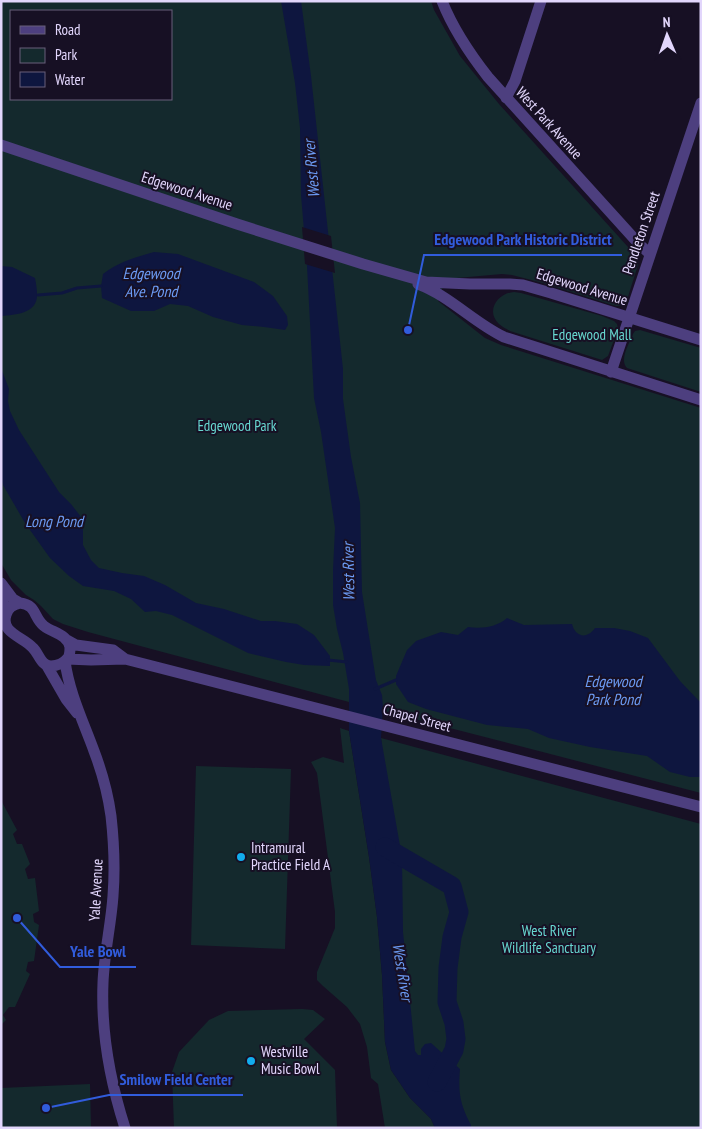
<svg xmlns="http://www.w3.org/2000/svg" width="702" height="1129" font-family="'PT Sans Narrow',sans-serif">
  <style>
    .green { fill: #14292d; fill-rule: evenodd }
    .water { fill: #0e163f }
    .pier { fill: #171024 }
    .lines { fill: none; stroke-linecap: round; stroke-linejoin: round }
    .stream { stroke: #0e163f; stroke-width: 3 }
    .river { stroke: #0e163f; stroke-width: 19 }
    .minor { stroke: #4d3f7f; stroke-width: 11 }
    .poi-dot { fill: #12aded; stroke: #171024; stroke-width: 2 }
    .labels { text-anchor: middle; stroke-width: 4; stroke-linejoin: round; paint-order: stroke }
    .street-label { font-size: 15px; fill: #e2d6fc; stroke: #171024 }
    .park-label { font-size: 15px; fill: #67d7d0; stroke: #171024 }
    .poi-label { font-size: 15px; fill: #e2d6fc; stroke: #171024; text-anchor: start }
    .water-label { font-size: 16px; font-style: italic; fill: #6c9bf4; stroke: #171024 }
    .leader { fill: none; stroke: #315cdc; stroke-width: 2 }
    .callout-dot { fill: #315cdc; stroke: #171024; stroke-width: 2 }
    .callout-label { font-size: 16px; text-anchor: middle; font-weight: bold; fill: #315cdc; stroke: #171024; stroke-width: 4; stroke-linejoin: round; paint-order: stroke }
  </style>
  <rect width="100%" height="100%" fill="#171024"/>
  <path class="green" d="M1,1H431L434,10L460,56L499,104L637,257L638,265L626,303L622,306H616L543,283L512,275L502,274L457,278H446L438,301L485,338L501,345L701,408V793L349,702L88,632L63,624L53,619L41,606L34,600L26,595L11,580L1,563ZM11,11H171V99H11Z
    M514,292L521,293L602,316L614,321L617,324L618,329L608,356L602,360L510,331C507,329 502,327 499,324C485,311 498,293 514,292Z
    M640,330L701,348V392L627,368C619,360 629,344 633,334L635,331Z
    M340,728L349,731L369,857L377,917L382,975L385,1042L391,1070L410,1098L431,1119L435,1128H385L378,1084L371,1078L367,1047L360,1024L347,1007L323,986L317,980V972L335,928V912L317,773L311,762L323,757L344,763Z
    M381,738L701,824V1128H452L408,1058Z
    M196,766L291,769L285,949L191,945Z
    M2,802L17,830L13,834L17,844H22L30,864L25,869L28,879L35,878L39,911L33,914L34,922L39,925L34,961L28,962L26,971L30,974L15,1007H9L3,1015L6,1020L1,1025V803Z
    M302,1009L313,1010L325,1019L304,1039L335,1070L337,1128H174L172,1072L179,1052L209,1020L228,1011Z
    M90,1084L91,1128H1V1088Z"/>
  <path class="water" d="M281,1H301L311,76L343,369V399L351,457L360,503L362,592L376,680L382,695L383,707L381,738L402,857L403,932L415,1051L418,1055H421V1049L425,1044L431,1043L460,1069C458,1093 460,1104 471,1125V1128H435L431,1119L410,1098L391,1070L385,1042L382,975L377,917L369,857L349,731V689L343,653L337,629L333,605V570L335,528L321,432L314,398L307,266L301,195L300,128L295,83Z
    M154,252L178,254L254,282L273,296L287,316L288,325L285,330L264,327L242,325L213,317L188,306L170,304L154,311H131L102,298L101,286L103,274C120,261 134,258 154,252Z
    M1,266L12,267L35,278C36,283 37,289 37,294C38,313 16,315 1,316Z
    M1,368L9,389L8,401L10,411L19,430L59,492L71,504L81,517L83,531V545L91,560L99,568L122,573L144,576L165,585L196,603L224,609L261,621H275L297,624L314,635L330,656V666L304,665L286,662L248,653L172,615L156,611L145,612L131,599L114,591L83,586L69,576L50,558L25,523L3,485L1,478Z
    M507,618L524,625L572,624C573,627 574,630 576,632C583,639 591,634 595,628H614L630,631L648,638L680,681L701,703V777H690L670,772L647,756L590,747L549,738L528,729L487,725L426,709L408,702L396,684V676L407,650L416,641L441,632L458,635L468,627C482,629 497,627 507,618Z"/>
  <path class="pier" d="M302,227L331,236L335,273L305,264Z"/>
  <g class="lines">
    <path class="stream" d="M38,295L62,293L77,288L101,286
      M328,660L347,662
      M375,689L396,680"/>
    <path class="river" d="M385,847L452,886L459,912L452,937L448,968L447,1002L454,1023L456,1039L454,1050L437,1082"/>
    <path class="minor" d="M442,1C453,29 470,54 488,77L639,244L650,254
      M506,98L515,81L541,1
      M1,145L237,224L363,264L426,282L470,284H510L523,285L551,293L701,340
      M418,284C450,296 473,322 504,337L701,400
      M611,372L701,103
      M1,583L13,599L20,603
      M1,598L6,613
      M20,603C37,605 33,617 44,626C53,633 67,634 70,647C70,651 70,655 68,658C64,663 57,666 51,666C41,666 39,654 33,648C24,637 0,633 6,615C8,607 13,605 20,603Z
      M67,640L76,645L113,650L125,659
      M67,659L91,660L125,659L701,807
      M65,661C69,692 83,721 94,751C102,772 108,794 111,816C114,843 115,870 113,896C111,925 104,954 103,983C101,1032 110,1081 125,1128
      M47,666L66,699L77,713"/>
  </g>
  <g class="poi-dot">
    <circle cx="241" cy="857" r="5"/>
    <circle cx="251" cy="1061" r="5"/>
  </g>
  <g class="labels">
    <g class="street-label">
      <text transform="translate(549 123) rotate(48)" y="5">West Park Avenue</text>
      <text transform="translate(187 191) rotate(18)" y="5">Edgewood Avenue</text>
      <text transform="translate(641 233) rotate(-71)" y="5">Pendleton Street</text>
      <text transform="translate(582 287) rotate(17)" y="5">Edgewood Avenue</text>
      <text transform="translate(417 718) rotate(15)" y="5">Chapel Street</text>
      <text transform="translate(96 890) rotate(-87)" y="5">Yale Avenue</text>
    </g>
    <g class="park-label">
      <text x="592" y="340">Edgewood Mall</text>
      <text x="237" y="431">Edgewood Park</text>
      <text x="549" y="936">West River<tspan x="549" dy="17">Wildlife Sanctuary</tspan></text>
    </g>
    <g class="poi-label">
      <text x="251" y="853">Intramural<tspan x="251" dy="17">Practice Field A</tspan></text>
      <text x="261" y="1057">Westville<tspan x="261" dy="17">Music Bowl</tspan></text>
    </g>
    <g class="water-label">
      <text transform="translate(311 169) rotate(-95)" y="6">West River</text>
      <text x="151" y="279">Edgewood<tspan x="151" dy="18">Ave. Pond</tspan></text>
      <text x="54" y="527">Long Pond</text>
      <text transform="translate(348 572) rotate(-91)" y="6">West River</text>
      <text x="613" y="687">Edgewood<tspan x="613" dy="18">Park Pond</tspan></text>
      <text transform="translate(403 972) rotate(81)" y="6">West River</text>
    </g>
  </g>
  <path class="leader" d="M408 330L424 255H622M17 918L60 967H136M46 1108L109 1095H243"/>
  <g class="callout-dot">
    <circle cx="408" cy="330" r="5"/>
    <circle cx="17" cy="918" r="5"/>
    <circle cx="46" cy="1108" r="5"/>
  </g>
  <g class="callout-label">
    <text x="523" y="245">Edgewood Park Historic District</text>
    <text x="98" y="957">Yale Bowl</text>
    <text x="176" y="1085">Smilow Field Center</text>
  </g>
  <rect width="702" height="1129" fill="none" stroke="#e2d6fc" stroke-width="5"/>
  <rect x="10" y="10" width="162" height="90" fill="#171024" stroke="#685f7a"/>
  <rect x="20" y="26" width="25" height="8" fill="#4d3f7f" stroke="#685f7a"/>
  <text x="55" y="35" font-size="15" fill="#e2d6fc">Road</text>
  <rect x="20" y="48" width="25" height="15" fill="#14292d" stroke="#685f7a"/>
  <text x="55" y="60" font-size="15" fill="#e2d6fc">Park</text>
  <rect x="20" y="72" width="25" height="15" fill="#0e163f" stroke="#685f7a"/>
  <text x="55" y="85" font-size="15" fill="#e2d6fc">Water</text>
  <g transform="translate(667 35) rotate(358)" stroke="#171024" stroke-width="4" paint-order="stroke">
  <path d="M0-4L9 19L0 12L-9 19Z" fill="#e2d6fc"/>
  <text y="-8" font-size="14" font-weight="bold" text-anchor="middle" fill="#e2d6fc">N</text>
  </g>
</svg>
